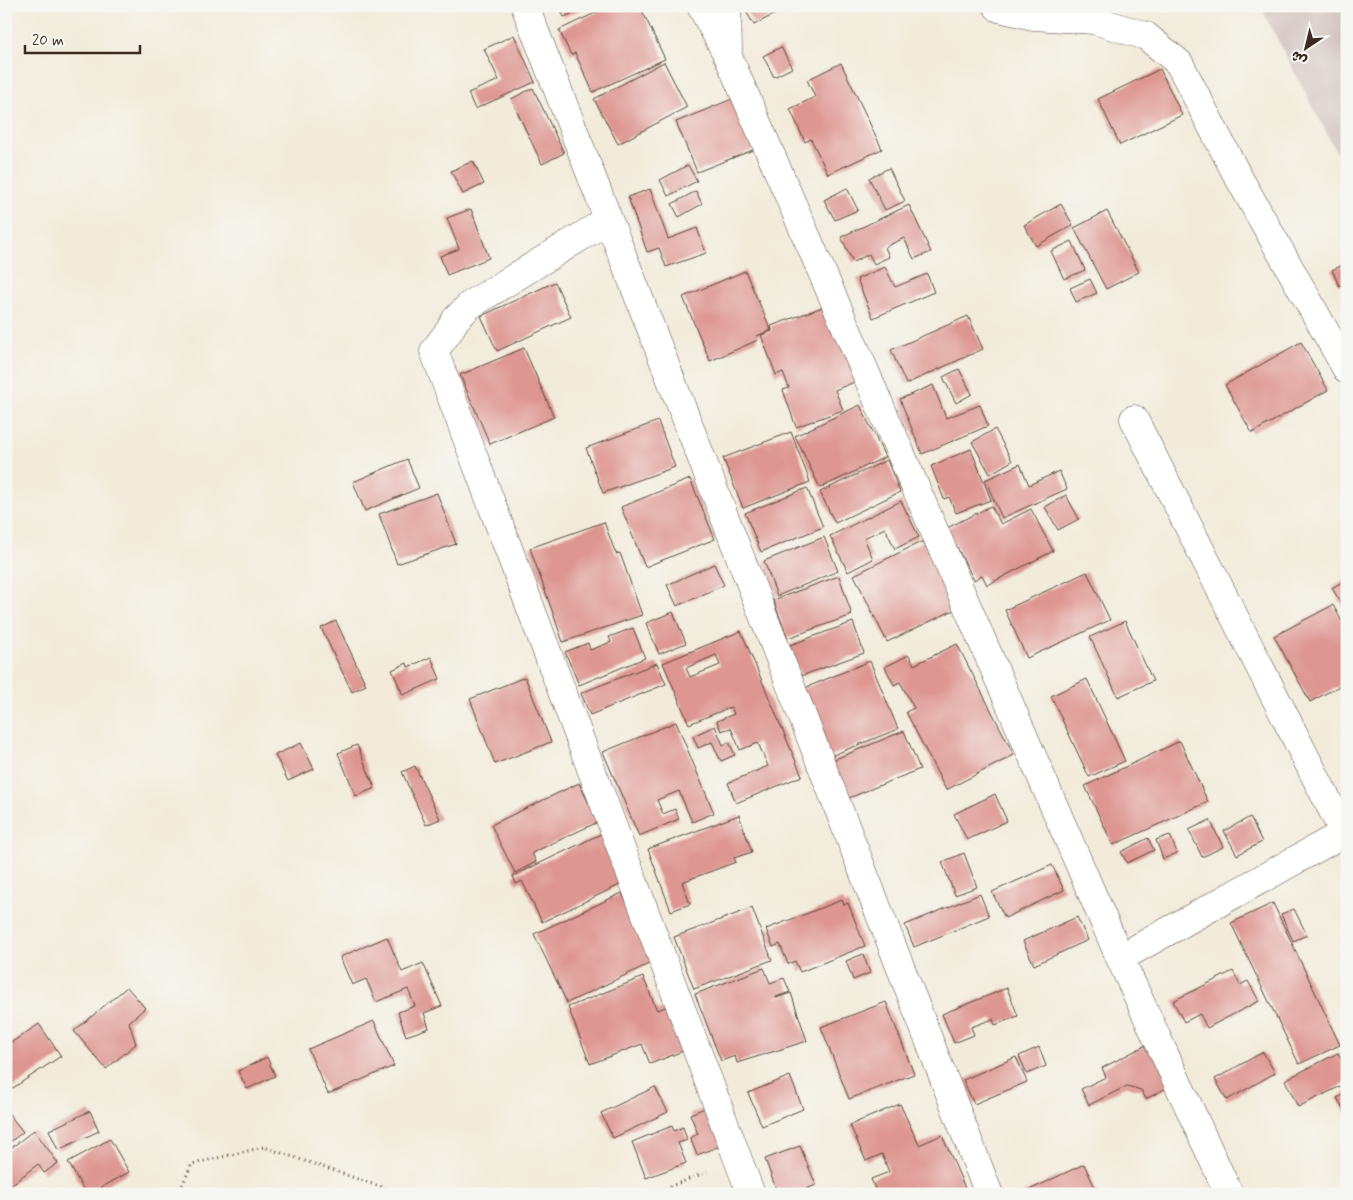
<svg xmlns="http://www.w3.org/2000/svg" width="1353" height="1200" font-family="Mynerve,'Playpen Sans Arabic',sans-serif">
  <style>
    .industrial { fill: #d0c0bc }
    .building { fill: #de9692; fill-rule: evenodd }
    .lines { fill: none; stroke-linecap: round; stroke-linejoin: round }
    .street-casing { stroke: #56473a; stroke-width: 29 }
    .path { stroke: #56473a; stroke-width: 3; stroke-dasharray: 1 4; stroke-linecap: butt }
    .street { stroke: #fff; stroke-width: 28 }
  </style>
  <rect width="100%" height="100%" fill="#f6f6f2"/>
  <filter id="ink" filterUnits="userSpaceOnUse"><feTurbulence type="fractalNoise" baseFrequency=".02" numOctaves="2"/><feDisplacementMap in="SourceGraphic" scale="10" xChannelSelector="R" yChannelSelector="G"/><feConvolveMatrix kernelMatrix="1 2 1 2 8 2 1 2 1" color-interpolation-filters="sRGB"/></filter>
  <filter id="wash" filterUnits="userSpaceOnUse"><feTurbulence type="fractalNoise" baseFrequency=".0096" numOctaves="4" result="noise"/><feDisplacementMap in="SourceGraphic" scale="20" xChannelSelector="R" yChannelSelector="G"/><feGaussianBlur stdDeviation="1.12" result="paint"/><feColorMatrix in="noise" values="0 0 0 0 0 0 0 0 0 0 0 0 0 0 0 0 0 1.4 0 .05"/><feComposite in="paint" operator="in"/></filter>
  <g filter="url(#wash)">
    <rect width="100%" height="100%" fill="#f2ebda"/>
    <path class="industrial" d="M1260,6H1347V172Z"/>
    <g id="blocks">
      <path class="building" d="M559,6H588L564,17Z
        M610,6H640L665,59L593,92L575,53L571,55L559,30Z
        M743,6H790L754,25Z
        M514,35L535,82L475,109L468,93L499,80L484,49Z
        M781,47L792,68L774,77L763,56Z
        M664,62L687,107L618,144L594,99Z
        M841,63L882,149L828,174L811,139L805,142L790,109L815,97L807,80Z
        M1160,69L1182,115L1120,145L1098,99Z
        M533,88L564,153L542,164L511,99Z
        M737,97L758,148L697,172L676,122Z
        M473,161L484,184L463,194L451,171Z
        M688,165L697,181L668,196L660,180Z
        M889,168L905,201L885,210L869,178Z
        M847,188L858,210L835,220L824,200Z
        M650,189L668,239L697,228L706,253L666,267L659,248L647,252L628,197Z
        M696,191L702,204L679,217L672,204Z
        M1061,204L1073,225L1036,246L1024,225Z
        M909,205L931,252L914,259L904,238L885,247L889,257L874,264L869,254L853,262L841,237Z
        M471,209L489,258L447,275L440,256L459,249L447,218Z
        M1107,211L1139,272L1106,289L1074,228Z
        M1072,241L1085,270L1064,279L1051,251Z
        M1347,263V282L1339,286L1332,270Z
        M885,267L895,287L927,274L934,292L873,318L857,279Z
        M745,271L771,330L757,336L758,340L710,361L683,297Z
        M1090,279L1097,293L1076,302L1070,288Z
        M555,282L571,317L497,351L481,316Z
        M828,305L857,381L835,390L843,410L796,427L783,390L789,388L783,372L776,375L761,335L772,331L771,326Z
        M968,316L983,349L906,384L891,350Z
        M1301,342L1328,390L1252,433L1225,385Z
        M524,348L554,417L490,444L460,375Z
        M959,369L972,394L956,403L943,377Z
        M933,385L946,418L980,405L988,426L922,454L900,399Z
        M860,405L885,457L820,488L795,436Z
        M658,421L675,467L603,493L586,448Z
        M995,429L1012,461L990,474L972,442Z
        M791,432L810,482L743,508L723,458Z
        M971,449L991,500L956,513L949,497L944,499L931,466Z
        M407,459L419,488L365,511L353,482Z
        M887,460L900,492L835,523L820,492Z
        M1020,464L1029,485L1059,471L1067,489L1002,518L985,480Z
        M690,479L715,539L645,567L621,507Z
        M807,488L823,527L761,552L745,513Z
        M437,493L456,544L397,564L379,514Z
        M1066,495L1079,519L1058,530L1045,507Z
        M901,501L919,537L895,549L885,528L864,538L873,559L848,572L830,536Z
        M991,506L1001,524L1031,509L1053,551L987,585L982,575L974,580L947,528Z
        M604,522L616,554L620,553L642,615L563,642L530,548Z
        M824,537L838,571L777,596L764,561Z
        M923,541L956,609L887,642L854,575Z
        M714,564L724,585L677,606L667,585Z
        M1087,572L1110,620L1027,658L1005,610Z
        M839,576L852,615L788,638L773,600Z
        M1347,579V609L1345,610L1332,588Z
        M1333,605L1347,631V682L1310,702L1274,636Z
        M673,612L686,643L659,654L646,623Z
        M336,621L366,685L352,692L321,628Z
        M1125,621L1153,681L1118,697L1090,637Z
        M853,622L864,653L801,676L790,645Z
        M633,628L645,658L579,685L565,652L588,643L590,650L611,642L609,637Z
        M741,631L802,776L736,803L728,783L768,766L758,743L740,750L731,728L721,731L717,721L734,714L731,707L689,724L663,663ZM716,655L720,665L690,677L686,668Z
        M957,644L1014,755L946,790L906,712L914,708L900,682L894,685L885,667L909,655L914,665Z
        M431,657L440,679L403,695L392,670L407,663L408,667Z
        M870,661L898,729L828,757L800,690Z
        M657,663L666,684L590,715L581,693Z
        M525,677L551,742L495,764L470,699Z
        M1087,679L1125,761L1089,777L1051,696Z
        M676,722L714,813L692,822L679,791L657,800L663,814L675,809L679,819L639,836L603,752Z
        M715,726L723,745L729,742L735,755L721,761L712,742L698,748L693,736Z
        M904,731L920,769L839,802L823,764Z
        M1180,741L1208,802L1113,845L1085,786Z
        M301,743L314,769L288,781L275,755Z
        M357,745L375,788L356,796L338,753Z
        M415,766L440,819L426,825L402,772Z
        M579,783L598,822L532,853L536,862L515,873L491,825Z
        M995,794L1007,821L967,840L954,814Z
        M739,815L752,852L734,858L736,862L682,882L690,904L671,911L648,849Z
        M1250,817L1262,842L1237,855L1224,831Z
        M1210,820L1223,847L1202,857L1189,830Z
        M605,832L628,881L542,922L522,881L516,884L513,876Z
        M1170,835L1177,853L1163,859L1156,840Z
        M1148,838L1154,850L1127,863L1121,852Z
        M964,853L977,887L955,895L942,862Z
        M1052,865L1064,890L1005,918L992,892Z
        M622,893L655,961L567,1003L534,934Z
        M980,894L989,916L914,947L905,925Z
        M842,900L844,905L848,903L865,946L800,972L795,961L788,964L780,944L773,947L766,929Z
        M1273,903L1340,1045L1299,1064L1231,923Z
        M752,908L772,960L694,989L674,937Z
        M1294,909L1307,935L1293,941L1281,914Z
        M1077,917L1088,940L1034,965L1023,941Z
        M387,937L402,972L423,963L442,1006L424,1013L429,1028L406,1036L398,1012L415,1006L408,989L376,1002L366,979L352,985L340,957Z
        M863,954L870,973L853,980L846,961Z
        M764,968L770,983L784,978L790,992L776,997V998L791,993L807,1041L737,1063L735,1056L721,1061L695,994Z
        M1233,971L1240,985L1248,981L1259,1001L1207,1028L1200,1014L1184,1022L1173,1001Z
        M643,977L657,1010L666,1007L683,1051L650,1064L642,1044L590,1064L568,1007Z
        M127,987L145,1008L129,1022L136,1044L106,1069L74,1031Z
        M1007,988L1018,1016L995,1025L993,1019L971,1027L974,1035L954,1043L942,1014Z
        M886,1002L914,1074L849,1099L821,1027Z
        M374,1021L394,1066L328,1094L308,1049Z
        M39,1024L61,1056L7,1092L6,1090V1046Z
        M1152,1042L1174,1084L1146,1099L1141,1090L1127,1086L1089,1105L1081,1089L1106,1077L1102,1068Z
        M1039,1047L1046,1066L1027,1074L1019,1056Z
        M1263,1052L1275,1073L1227,1100L1215,1079Z
        M1338,1053L1347,1070V1083L1298,1107L1285,1080Z
        M267,1057L275,1076L247,1089L238,1071Z
        M1016,1057L1027,1082L974,1104L963,1080Z
        M790,1076L803,1109L762,1126L748,1093Z
        M655,1087L668,1112L613,1138L601,1113Z
        M1347,1092V1115L1337,1098Z
        M900,1104L919,1145L942,1135L965,1188L960,1190L961,1194H877L871,1179L889,1172L882,1154L866,1161L850,1125Z
        M710,1106L725,1144L697,1155L690,1138L698,1134L690,1114Z
        M6,1110L23,1132L6,1145Z
        M90,1111L99,1131L58,1150L49,1130Z
        M672,1126L674,1131L683,1127L687,1140L678,1143L686,1163L646,1178L632,1142Z
        M34,1130L58,1163L44,1173L38,1164L6,1189V1152Z
        M110,1139L129,1172L90,1194H86L68,1162Z
        M800,1146L816,1185L794,1194H778L765,1159Z
        M1084,1164L1098,1194H1021Z"/>
    </g>
  </g>
  <g filter="url(#ink)">
    <use href="#blocks" fill-opacity="0" stroke="#56473a" stroke-width="1"/>
    <g class="lines">
      <defs>
        <path id="street" d="M525,6L989,1194
          M701,6L728,56L1120,958L1229,1194
          M727,6L728,52
          M997,6L999,8L1034,16L1094,20L1146,36L1179,63L1235,171L1347,370
          M608,220L470,305L456,319L449,331L434,351L751,1194
          M1134,419L1347,839
          M1120,958L1344,833"/>
      </defs>
      <use href="#street" class="street-casing"/>
      <path class="path" d="M178,1194L192,1164L264,1147L402,1194
        M651,1194L707,1172"/>
      <use href="#street" class="street"/>
    </g>
  </g>
  <rect width="1353" height="1200" fill="none" stroke="#f6f6f2" stroke-width="25"/>
  <g transform="translate(1306 48) rotate(215)" stroke="#f6f6f2" stroke-width="4" paint-order="stroke">
  <path d="M0-4L9 19L0 12L-9 19Z" fill="#3b2a1e"/>
  <text y="-8" font-size="14" font-weight="bold" text-anchor="middle" fill="#3b2a1e">ش</text>
  </g>
  <path d="M25 45v8h115v-8" fill="none" stroke="#3b2a1e" stroke-width="2.5"/>
  <text x="32" y="45" font-size="15" fill="#3b2a1e" stroke="#f6f6f2" stroke-width="4" paint-order="stroke">20 m</text>
</svg>
